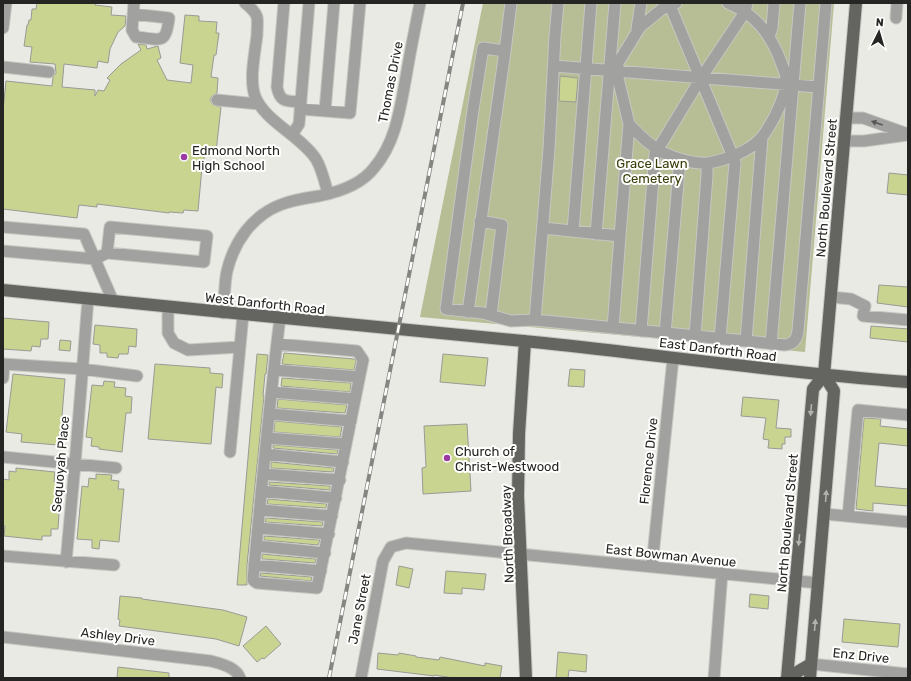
<svg xmlns="http://www.w3.org/2000/svg" width="911" height="681" font-family="Rubik,sans-serif">
  <style>
    .green { fill: #b7bd94 }
    .building { fill: #cad491; stroke: #999a95 }
    .lines { fill: none; stroke-linecap: round; stroke-linejoin: round }
    .minor-casing { stroke: #c6c7c1; stroke-width: 13 }
    .major-casing { stroke: #c6c7c1; stroke-width: 14 }
    .minor { stroke: #a1a19f; stroke-width: 11 }
    .major { stroke: #646561; stroke-width: 12 }
    .rail-casing { stroke: #858581; stroke-width: 4 }
    .rail { stroke: #fffffe; stroke-width: 2.5; stroke-dasharray: 8; stroke-linecap: butt }
    .oneway { fill: #575755 }
    .oneway2 { fill: #b2b2b0 }
    .poi-dot { fill: #9b3aa2; stroke: #fffffe; stroke-width: 1.5 }
    .labels { text-anchor: middle; stroke-width: 4; stroke-linejoin: round; paint-order: stroke }
    .street-label { font-size: 13px; fill: #252523; stroke: #fffffe }
    .poi-label { font-size: 13px; fill: #252523; stroke: #fffffe; text-anchor: start }
    .park-label { font-size: 13px; fill: #373c08; stroke: #fffffe }
  </style>
  <rect width="100%" height="100%" fill="#e9eae4"/>
  <path class="green" d="M483,3H834L805,352L420,317Z"/>
  <path class="building" d="M37,3H96L95,5L112,7L111,15L126,16L125,26L118,32L110,49L108,63L98,61L97,68L64,64L62,87L95,90V96L98,90L104,91L110,80L107,78L121,64L141,50L138,44L146,45L147,49L158,46L161,58L157,60L167,80L191,83L193,65L180,63L185,15L199,16V21L217,22L216,33H219L216,55H214L211,77L218,78L217,93L212,96L210,100L213,105L221,107L216,152L205,151L203,167H202L198,211L184,210L183,213L169,212V213L97,204V207L79,205L77,218L3,209V110L6,81L52,86L53,77L56,73L55,64L30,62L32,47L24,46L27,25H28L29,20H31L32,9H36Z
    M560,76L578,78L576,102L559,101Z
    M889,173L908,175V195L887,193Z
    M879,285L908,287V307L877,303Z
    M3,318L49,322L48,339H41L40,347L32,346L31,351L3,349Z
    M95,325L137,329L136,347L129,346L128,354H119L118,358L107,357V353H100V345L93,344Z
    M871,326L908,329V342L870,338Z
    M60,340L71,341L70,351L59,350Z
    M284,353L354,359L356,361L354,370L282,364Z
    M257,354L268,355L266,374H265L263,396H264L247,565V585H237Z
    M443,354L488,358L485,386L440,382Z
    M155,364L210,368V373L223,374L222,388L216,387L211,444L148,439Z
    M570,369L585,370L584,387L568,386Z
    M13,374L65,379L62,416L67,417L65,434H59L58,445L21,442L22,434L6,432Z
    M282,378L351,383L350,392L281,386Z
    M104,381L115,382L114,387L126,388L125,396L132,397L131,413H126L122,452L99,449V447L91,446L92,438L86,437L92,385L103,386Z
    M743,397L779,400L776,428L791,429V437H785V444H782V449L768,448L769,440L763,439L766,418L741,416Z
    M278,399L347,405L345,413L277,408Z
    M864,418L881,419L880,426L908,429V446L879,443L875,486L908,489V506L873,503V511L856,509Z
    M275,421L342,427L340,437L274,432Z
    M467,424L471,491L423,494L422,468L426,467L424,426Z
    M273,445L338,450L337,454L273,448Z
    M271,462L334,468L333,472L271,468Z
    M16,468L55,472L54,482L61,483L58,529H51V536H42V540L4,536L5,526H3V479L9,480V471L16,472Z
    M96,474L112,475L111,480L119,481L118,489H124L119,542L100,540L99,549L92,548V540L77,539L82,486L88,487L89,478L96,479Z
    M269,482L330,486V490L269,485Z
    M268,499L327,504L326,508L267,504Z
    M266,518L323,522L322,526L265,522Z
    M264,536L320,540L318,545L264,540Z
    M262,554L316,559L315,563L262,559Z
    M399,566L413,569L409,588L396,585Z
    M446,571L486,574L484,590L462,588V594L444,593Z
    M261,573L312,577L311,581L260,576Z
    M750,594L769,596L768,609L749,607Z
    M120,596L142,598V599L223,610L247,617L239,646L216,639L194,636L119,626L120,620L118,619Z
    M844,619L900,624L898,647L842,642Z
    M266,626L281,644L264,659L262,658L257,662L243,646Z
    M558,652L587,655L586,672L569,670L568,678H556Z
    M378,653L398,655L399,653L416,656V657L439,660L440,657L485,666V663L502,666L500,678H453L434,675V676L377,669Z
    M118,667L169,673V678H117Z"/>
  <g class="lines">
    <defs>
      <path id="minor" d="M245,3C250,7 255,11 257,17C258,23 257,29 257,35C255,53 249,80 255,96C264,121 301,136 316,159C322,169 325,183 328,194
        M284,3L277,87C280,103 287,101 301,102
        M511,3L505,51L483,48L473,110L446,309L483,313L511,321L535,320
        M558,3L555,36L549,149L535,320L785,345C794,344 797,339 798,331L826,3
        M669,3L731,152L735,163L720,339
        M133,14L169,18C166,46 160,39 136,37L132,30L134,3
        M896,18L897,3
        M3,28L6,3
        M637,29L641,3
        M769,36L772,28L774,3
        M554,66L818,87
        M3,67L49,72
        M217,100L259,104
        M300,109L350,113L360,3
        M325,111L334,3
        M846,118H863L908,134
        M629,124C639,135 650,146 664,153C676,159 694,164 708,163C726,160 750,151 762,137C767,131 771,123 775,116C780,105 786,94 786,82C787,75 783,68 781,62C770,33 756,15 728,3
        M292,135L299,124L309,3
        M844,141H864L907,135
        M480,221L502,225L491,315
        M3,227L84,234L113,301
        M543,228L620,236L613,328
        M573,231L591,3
        M596,234L615,3
        M620,236L629,124L618,78V63L640,27L662,9L676,3
        M3,251L95,259L107,253L204,262L207,236L110,227L107,253
        M831,297L851,299L865,306L863,316L908,320
        M168,307V333L174,343L188,350L240,347
        M468,312L505,51
        M223,313C225,299 224,284 227,271C234,242 252,216 280,205C292,200 306,198 319,196C339,192 361,185 374,168C396,142 400,109 406,77C410,53 415,28 420,3
        M641,331L655,154L701,78L745,12L747,3
        M665,334L680,159
        M695,336L707,175V163
        M746,341L762,137
        M277,344L357,351L363,360L317,588L257,583L253,580C261,493 269,405 280,318
        M771,344L800,3
        M3,364L82,369L137,376
        M274,370L359,377
        M3,378L4,364
        M272,392L355,399
        M270,414L351,421
        M267,438L346,444
        M230,452L243,315
        M265,454L343,462
        M3,457L116,468
        M263,474L340,480
        M261,491L336,498
        M260,510L332,516
        M825,514L908,522
        M848,516L858,410L908,415
        M258,528L329,534
        M256,546L325,553
        M3,556L114,565
        M66,562L75,464L88,299
        M254,565L321,571
        M652,566L673,358
        M3,637L211,661C221,664 236,667 240,678
        M811,664L908,674
        M361,678L383,561L391,547L406,543L818,583
        M714,678L722,573"/>
      <path id="major" d="M3,290C183,309 364,325 544,343C666,356 786,373 908,382
        M525,341L519,434L518,496L526,678
        M787,678L813,389L824,375L856,3
        M787,678L811,664
        M810,678L834,391L824,375"/>
    </defs>
    <use href="#minor" class="minor-casing"/>
    <use href="#major" class="major-casing"/>
    <use href="#minor" class="minor"/>
    <use href="#major" class="major"/>
    <defs>
      <path id="rail" d="M329,678L463,3"/>
    </defs>
    <use href="#rail" class="rail-casing"/>
    <use href="#rail" class="rail"/>
  </g>
  <defs><path id="oneway-solid" d="M-6-.8H1V-3.2L6.5 0L1 3.2V.8H-6Z"/></defs>
  <use class="oneway" href="#oneway-solid" transform="translate(877 123) rotate(-161)"/>
  <g class="oneway2">
    <use href="#oneway-solid" transform="translate(811 410) rotate(95)"/>
    <use href="#oneway-solid" transform="translate(826 496) rotate(-86)"/>
    <use href="#oneway-solid" transform="translate(799 540) rotate(95)"/>
    <use href="#oneway-solid" transform="translate(815 625) rotate(-85)"/>
  </g>
  <g class="poi-dot">
    <circle cx="184" cy="157" r="4"/>
    <circle cx="447" cy="458" r="4"/>
  </g>
  <g class="labels">
    <g class="street-label">
      <text transform="translate(390 82) rotate(-79)" y="5">Thomas Drive</text>
      <text transform="translate(826 188) rotate(-85)" y="5">North Boulevard Street</text>
      <text transform="translate(265 303) rotate(6)" y="5">West Danforth Road</text>
      <text transform="translate(718 349) rotate(7)" y="5">East Danforth Road</text>
      <text transform="translate(648 461) rotate(-84)" y="5">Florence Drive</text>
      <text transform="translate(60 464) rotate(-85)" y="5">Sequoyah Place</text>
      <text transform="translate(787 523) rotate(-85)" y="5">North Boulevard Street</text>
      <text transform="translate(507 534) rotate(-92)" y="5">North Broadway</text>
      <text transform="translate(671 555) rotate(6)" y="5">East Bowman Avenue</text>
      <text transform="translate(359 609) rotate(-79)" y="5">Jane Street</text>
      <text transform="translate(118 636) rotate(7)" y="5">Ashley Drive</text>
      <text transform="translate(861 655) rotate(6)" y="5">Enz Drive</text>
    </g>
    <g class="poi-label">
      <text x="192" y="155">Edmond North<tspan x="192" dy="15">High School</tspan></text>
      <text x="455" y="456">Church of<tspan x="455" dy="15">Christ-Westwood</tspan></text>
    </g>
    <g class="park-label">
      <text x="652" y="168">Grace Lawn<tspan x="652" dy="15">Cemetery</tspan></text>
    </g>
  </g>
  <rect width="911" height="681" fill="none" stroke="#252523" stroke-width="8"/>
  <g transform="translate(879 32) rotate(5)" stroke="#fffffe" stroke-width="3" paint-order="stroke">
  <path d="M0-3L7 15L0 10L-7 15Z" fill="#252523"/>
  <text y="-6" font-size="11" font-weight="bold" text-anchor="middle" fill="#252523">N</text>
  </g>
</svg>
